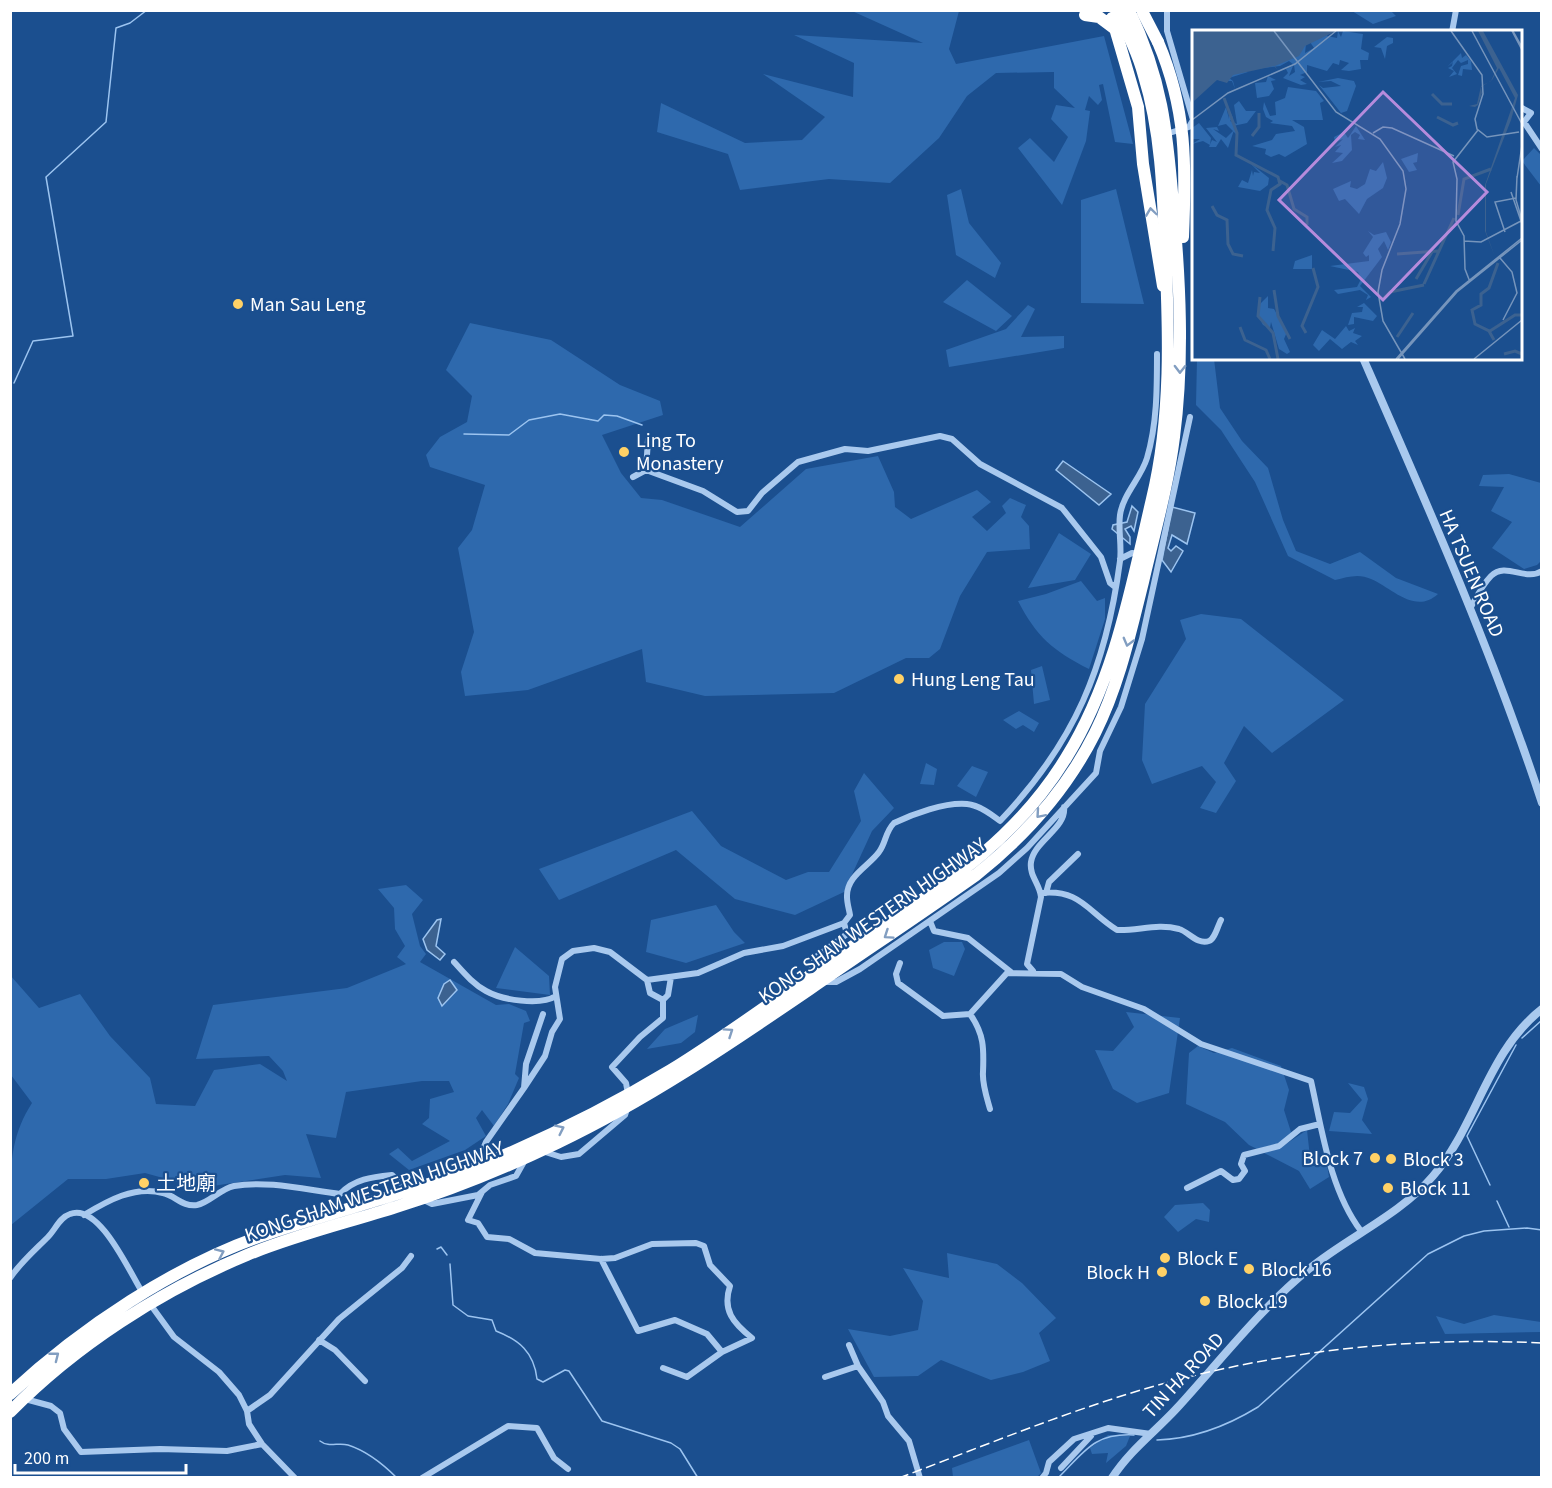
<svg xmlns="http://www.w3.org/2000/svg" width="1552" height="1488" font-family="'Source Sans 3','Noto Sans SC',sans-serif">
  <style>
    .green { fill: #2e69ad }
    .water { fill: #3c6290; stroke: #9cc4f0; stroke-width: 1.5 }
    .lines { fill: none; stroke-linecap: round; stroke-linejoin: round }
    .stream { stroke: #9cc4f0; stroke-width: 1.5 }
    .minor { stroke: #a9c9ee; stroke-width: 6 }
    .tertiary { stroke: #a9c9ee; stroke-width: 8 }
    .motorway { stroke: #fff; stroke-width: 12 }
    .rail { stroke: #fff; stroke-width: 1.5; stroke-dasharray: 10 4.5; stroke-linecap: butt }
    .motorway-bridge { stroke: #fff; stroke-width: 12 }
    .oneway { stroke: #829ec1 }
    .poi-dot { fill: #ffd166; stroke: #1b4f8f; stroke-width: 2 }
    .labels { text-anchor: middle; stroke-width: 4.5; stroke-linejoin: round; paint-order: stroke }
    .poi-label { font-size: 20px; fill: #fff; stroke: #1b4f8f; text-anchor: start }
    .street-label { font-size: 20px; fill: #fff; stroke: #1b4f8f }
    .inset-river { fill: none; stroke: #3c6290; stroke-width: 3 }
    .inset-road { fill: none; stroke: #7695bc; stroke-width: 1.5 }
    .view { fill: #b68bdc; fill-opacity: 0.15; stroke: #b68bdc; stroke-width: 3 }
    .inset-edge { fill: none; stroke: #fff; stroke-width: 3 }
  </style>
  <rect width="100%" height="100%" fill="#1b4f8f"/>
  <path class="green" d="M959,11L949,49L956,64L1104,36L1133,144L1115,142L1103,84L1099,85L1102,100L1098,105L1089,96L1085,110L1090,111L1086,141L1062,205L1018,148L1030,138L1054,162L1068,137L1051,119L1056,105L1075,108L1054,88V72L996,73L967,96L939,138L890,183L829,179L740,190L728,154L657,132L661,103L745,143L802,140L825,117L763,74L853,97L854,63L794,35L923,43L852,11Z
    M1352,11H1391L1396,16L1373,24Z
    M1534,148L1541,155V186L1522,161Z
    M961,189L969,223L1001,263L995,278L956,255L947,195Z
    M1116,189L1144,304L1081,303V200Z
    M967,280L1012,316L996,331L943,302Z
    M1028,305L1035,309L1021,337L1064,336V348L949,367L946,350L1006,329Z
    M470,323L551,340L620,385L660,401L663,415L602,435L621,473L641,498L662,500L740,527L806,469L878,456L894,492L895,507L911,519L977,490L991,502L972,517L987,531L1006,513L1002,506L1010,498L1026,505L1021,517L1029,526L1030,549L987,552L960,596L940,649L929,658H906L834,693L705,696L646,682L642,649L528,690L465,696L461,672L474,632L458,548L472,530L485,485L430,467L426,455L440,437L467,422L472,396L446,370Z
    M1197,359H1214L1220,408L1242,441L1268,468L1283,520L1296,551L1330,564L1360,552L1396,578L1438,594C1415,615 1392,588 1371,579C1359,573 1347,577 1335,580L1288,556L1255,482L1221,430L1196,405Z
    M1509,474L1541,483V561L1537,565L1524,569L1492,548L1512,522L1491,511L1504,487L1479,486L1483,475Z
    M1059,533L1091,554L1075,580L1028,588Z
    M1081,581L1097,601L1105,598V619L1089,669C1053,651 1036,636 1018,601L1046,594Z
    M1201,614L1241,619L1344,700L1272,753L1244,726L1224,763L1236,781L1216,813L1200,808L1216,782L1202,766L1152,784L1142,760L1145,704L1186,639L1180,620Z
    M1042,666L1050,700L1034,704L1031,670Z
    M1019,711L1039,723L1034,732L1023,725L1016,729L1003,720Z
    M926,763L937,769L934,785L920,784Z
    M972,766L988,772L976,797L957,786Z
    M864,773L894,808L872,831L844,892L795,915L735,899L676,850L559,900L539,869L692,811L721,846L786,880L808,872H829L861,821L854,791Z
    M406,885L423,900L412,914L420,946L426,954L420,962L496,1005L509,1004L526,1011L530,1021L524,1023L515,1074L519,1078L508,1104L494,1126L482,1110L476,1118L486,1136L465,1150L409,1170L389,1154L398,1148L412,1161L450,1141L422,1124L429,1118L430,1099L454,1092L449,1081H422L346,1092L336,1138L306,1134L321,1178L285,1175L199,1188L145,1173L106,1179H68L11,1225C11,1180 6,1143 32,1103L11,1075L10,975L39,1008L80,994L110,1036L150,1078L156,1104L195,1106L214,1070L260,1064L287,1081L283,1071L269,1056L196,1059L213,1005L347,988L406,964L397,957L405,946L395,929L394,908L378,889Z
    M716,905L734,932L745,943L686,963L646,952L651,920Z
    M944,942H962L965,949L954,976L933,968L929,950Z
    M515,947L549,976L550,995L496,988Z
    M1126,1012L1180,1018L1169,1093L1137,1103L1113,1089L1095,1050L1113,1051L1134,1027Z
    M698,1015L695,1032L681,1043L647,1049L665,1029Z
    M1198,1046L1214,1053L1232,1048L1281,1066L1289,1090L1284,1110L1291,1132L1290,1136L1279,1143L1257,1149L1249,1145L1225,1122L1186,1104L1189,1053Z
    M1348,1083L1364,1087L1368,1099L1362,1120L1372,1134L1329,1131L1334,1112L1350,1113L1362,1100Z
    M1307,1130L1311,1166L1327,1165L1329,1177L1310,1189L1299,1171L1264,1153L1280,1148Z
    M1203,1203L1210,1210L1209,1222L1196,1219L1178,1232L1164,1217L1175,1205Z
    M947,1253L997,1264L1022,1283L1056,1318L1039,1333L1050,1361L1023,1372L991,1380L941,1360L918,1376L874,1377L848,1329L890,1336L918,1330L923,1301L903,1268L949,1278Z
    M1494,1315L1541,1322V1332L1445,1334L1436,1316L1464,1324Z
    M1108,1435L1130,1436L1126,1446L1106,1463L1108,1453L1092,1454L1090,1448Z
    M1029,1440L1041,1473L1037,1477H953L952,1468Z"/>
  <path class="water" d="M1063,461L1111,494L1099,505L1056,470Z
    M1132,506L1138,512L1134,531L1131,526L1125,529L1130,537V544L1112,529L1113,525L1127,522Z
    M1172,507L1195,513L1187,544L1172,535L1168,548L1171,551L1176,546L1183,551L1171,572L1162,560Z
    M441,919L436,946L445,954L440,960L427,950L423,939L437,920Z
    M450,980L457,990L442,1006L438,998L444,984Z"/>
  <g class="lines">
    <path class="stream" d="M14,383L33,341L73,336L46,177L106,122L116,28L130,23L147,10
      M464,434L509,435L529,420L560,414L598,421L604,415L617,416L642,425
      M1522,1038L1542,1020
      M1490,1185L1467,1136L1516,1045
      M1497,1201L1509,1227
      M437,1249L441,1247L447,1255
      M450,1264L453,1305L468,1316L492,1320L496,1331C519,1340 534,1352 537,1379L543,1382L565,1370L569,1371L602,1421L671,1443L680,1449L698,1478
      M1157,1440C1194,1439 1227,1426 1258,1407L1428,1254L1464,1236L1484,1231L1527,1228L1542,1230
      M320,1441C329,1448 338,1442 348,1445C367,1451 383,1464 397,1478
      M1058,1478C1085,1451 1094,1433 1134,1435"/>
    <path class="minor" d="M1452,32L1456,10
      M1520,107L1531,113L1524,122L1542,149
      M1166,134L1189,127L1193,120L1167,31V10
      M648,440L646,470L703,491L737,512L748,511L762,493L798,462L845,449L868,451L940,436L952,439L980,464L1062,508L1101,557L1110,583L1115,587
      M633,477L646,470
      M1120,559L1132,553L1142,554
      M1470,609C1476,598 1482,585 1491,576C1506,561 1525,582 1542,571
      M1041,893C1080,889 1087,911 1117,930C1138,931 1157,923 1179,929C1189,932 1197,945 1209,941C1215,939 1218,925 1221,920
      M1046,893L1049,882L1078,854
      M930,921L934,931L968,938L1011,972
      M454,962C464,973 473,984 486,991C502,1000 540,1006 556,996
      M900,963L896,974L898,983L943,1016L970,1014L1007,973L1061,974L1082,987L1144,1009L1201,1044L1311,1081C1322,1130 1330,1190 1361,1231
      M1033,971L1027,964L1041,897C1040,884 1029,876 1031,862C1034,841 1067,828 1064,807
      M812,973L811,967L816,957L847,934L844,923
      M824,982H836L860,969L999,873L1027,848L1096,773L1100,751L1121,707L1142,639L1190,417
      M663,1000L668,995L671,977
      M970,1014C984,1034 984,1048 983,1072C982,1084 987,1098 990,1109
      M524,1088L545,1056L552,1032L560,1019L555,987L562,959L573,951L594,948L610,952L647,980
      M628,1094L626,1083L612,1067L640,1037L663,1018V1000L650,993L647,980L698,973L744,953L783,946L844,923L850,915C849,909 847,903 847,897C846,876 869,866 879,852C886,843 885,832 894,823C913,814 945,802 967,804C979,805 991,814 1000,821C1075,742 1106,667 1120,561C1122,546 1118,530 1120,515C1123,494 1141,478 1147,458C1157,424 1157,389 1157,354
      M542,1151L561,1157L579,1154L625,1115L627,1109
      M484,1165L481,1154L486,1142L524,1088L526,1064L543,1014
      M1187,1188L1221,1171L1233,1180L1239,1179L1245,1171L1241,1164L1244,1155L1279,1146L1300,1129L1320,1124
      M482,1192L468,1220L478,1223L487,1237L509,1239L535,1253L601,1259L615,1258L652,1244L696,1243L704,1246L710,1265L730,1286C722,1310 733,1323 752,1338L722,1352L707,1334L675,1320L638,1331L601,1259
      M424,1200L432,1204L478,1195L490,1185L516,1176L525,1160
      M84,1215C107,1201 135,1185 163,1193C176,1196 182,1207 197,1205C209,1203 220,1189 234,1186C267,1180 307,1190 340,1194C354,1179 372,1177 392,1175L408,1190
      M10,1278C21,1262 34,1251 48,1237C55,1230 60,1217 70,1214C100,1202 131,1276 144,1295
      M150,1304L174,1337L219,1372L239,1395L247,1411L249,1424L262,1444L295,1478
      M319,1340L335,1350L365,1381
      M849,1345L858,1366
      M663,1368L687,1377L722,1352
      M825,1377L858,1366L883,1402L888,1416L909,1441L920,1478
      M25,1399L51,1406L60,1413L64,1429L81,1452L160,1449L227,1451L262,1444
      M247,1411L270,1395L339,1319L402,1268L411,1256
      M1061,1468L1091,1436
      M422,1478L508,1426L537,1428L554,1458L568,1469
      M1042,1478L1046,1473L1049,1462L1074,1439L1108,1428L1151,1434"/>
    <path class="tertiary" d="M1363,358C1427,504 1492,651 1542,803
      M1112,1478C1130,1450 1155,1432 1177,1408C1220,1361 1260,1309 1309,1269C1348,1237 1400,1215 1433,1176C1477,1125 1487,1052 1542,1009"/>
    <path class="motorway" d="M1143,13L1158,42
      M1085,15L1099,17L1115,29
      M1112,18L1138,107L1143,164L1163,286"/>
    <path class="rail" d="M899,1478C989,1444 1079,1406 1173,1381C1293,1349 1417,1337 1542,1343"/>
    <path class="motorway-bridge" d="M1158,42C1187,110 1186,165 1183,237
      M10,1394C81,1328 175,1265 267,1234C334,1211 404,1195 471,1169C539,1142 608,1108 671,1070C731,1033 788,990 847,950C931,893 1011,848 1066,758C1115,679 1131,588 1152,499C1172,416 1169,332 1165,247C1163,190 1161,131 1144,76C1138,53 1127,32 1116,10
      M10,1412C76,1345 160,1291 247,1255C295,1235 346,1223 396,1207C451,1190 505,1168 557,1143C647,1100 728,1045 810,989C865,951 921,914 976,875C1025,836 1067,789 1095,733C1119,685 1130,634 1143,582C1154,534 1168,486 1174,437C1184,360 1180,281 1173,204C1167,130 1162,79 1129,10"/>
  </g>
  <defs><path id="oneway-chevron" d="M-2-3.5L2.5 0L-2 3.5" fill="none" stroke-width="1.6" stroke-linecap="round" stroke-linejoin="round" transform="scale(1.5)"/></defs>
  <g class="oneway">
    <use href="#oneway-chevron" transform="translate(1151 212) rotate(-98)"/>
    <use href="#oneway-chevron" transform="translate(1180 369) rotate(91)"/>
    <use href="#oneway-chevron" transform="translate(1128 642) rotate(105)"/>
    <use href="#oneway-chevron" transform="translate(1040 814) rotate(131)"/>
    <use href="#oneway-chevron" transform="translate(888 935) rotate(146)"/>
    <use href="#oneway-chevron" transform="translate(729 1032) rotate(-34)"/>
    <use href="#oneway-chevron" transform="translate(560 1129) rotate(-26)"/>
    <use href="#oneway-chevron" transform="translate(220 1253) rotate(-24)"/>
    <use href="#oneway-chevron" transform="translate(55 1356) rotate(-38)"/>
  </g>
  <g class="poi-dot">
    <circle cx="238" cy="304" r="6"/>
    <circle cx="624" cy="452" r="6"/>
    <circle cx="899" cy="679" r="6"/>
    <circle cx="1375" cy="1158" r="6"/>
    <circle cx="1391" cy="1159" r="6"/>
    <circle cx="144" cy="1183" r="6"/>
    <circle cx="1388" cy="1188" r="6"/>
    <circle cx="1165" cy="1258" r="6"/>
    <circle cx="1249" cy="1269" r="6"/>
    <circle cx="1162" cy="1272" r="6"/>
    <circle cx="1205" cy="1301" r="6"/>
  </g>
  <g class="labels">
    <g class="poi-label">
      <text x="250" y="311">Man Sau Leng</text>
      <text x="636" y="447">Ling To<tspan x="636" dy="23">Monastery</tspan></text>
      <text x="911" y="686">Hung Leng Tau</text>
      <text x="1363" y="1165" text-anchor="end">Block 7</text>
      <text x="1403" y="1166">Block 3</text>
      <text x="156" y="1190">土地廟</text>
      <text x="1400" y="1195">Block 11</text>
      <text x="1177" y="1265">Block E</text>
      <text x="1261" y="1276">Block 16</text>
      <text x="1150" y="1279" text-anchor="end">Block H</text>
      <text x="1217" y="1308">Block 19</text>
    </g>
    <g class="street-label">
      <text transform="translate(1472 573) rotate(67)" y="7">HA TSUEN ROAD</text>
      <text transform="translate(872 920) rotate(-35)" y="7">KONG SHAM WESTERN HIGHWAY</text>
      <text transform="translate(374 1191) rotate(-19)" y="7">KONG SHAM WESTERN HIGHWAY</text>
      <text transform="translate(1183 1375) rotate(-47)" y="7">TIN HA ROAD</text>
    </g>
  </g>
  <g transform="translate(1192 30)">
    <rect width="330" height="330" fill="#1b4f8f"/>
    <path d="M130,1H138L135,6L145,8L146,1L149,7L151,1L171,4L169,19L177,23L176,30H168L169,39L157,41L149,40L157,33L148,30L147,35L141,33L135,41L115,35V42L108,45L113,47L108,50L115,54L109,55L91,48L96,43L94,39L101,36L97,46L103,42L102,35L97,31L88,36L45,41L56,42L37,48L41,51L43,59L40,51H28L0,18L114,14L113,23L122,18L118,12ZM195,7L201,8V13L195,16L193,29L189,18L182,17ZM269,23L270,28L274,25L279,31L280,40L271,39L270,46L266,45L269,36L276,34V30L269,33L266,30L260,38L265,44L257,47L262,41L256,38L260,36L261,31L260,33L255,37ZM76,46L84,50L79,51L82,59L77,66L65,68L63,53L74,52ZM146,48L162,51L164,56L155,81L149,83L127,55L131,58L149,56L139,51L126,52ZM96,57L124,61L132,71L128,73L131,90H100L112,97L115,114L93,127L87,124L79,127L73,124L74,119L60,116L80,110L84,104L103,101L100,96L78,93L81,91L74,87L71,79L72,72L78,86L84,85L83,72L93,68ZM47,71L54,81H64L55,93L41,96L44,98V104L34,94L26,96L34,77L37,89L36,77L41,88L38,91L45,94L42,75ZM7,93L19,108L18,115L11,111L0,114L8,109H0V98ZM164,96L173,110L166,109L168,105L163,102L159,105L160,120L150,131L140,133L151,123L143,122L149,115L143,117L151,109L143,112L142,107L152,102L156,108ZM25,97L27,101L21,99L34,108L42,100L36,118L29,109L24,117H17L20,110L25,112L14,98ZM226,123L225,132L221,133L225,140L217,142L209,129ZM191,132L195,148L191,158L175,169L167,184L153,169L147,171L141,159L159,151L158,157L165,159L173,154L178,139L184,141ZM58,133L77,148L76,155L68,161L46,157L50,150L56,153L60,140L61,146L62,142L68,143ZM176,201L182,205L194,202L199,212L196,220L192,211L186,219L190,227L168,256L179,267L174,270L176,265L168,260L146,264L142,260L165,257L169,249L166,242L138,236L177,231V225L174,227L171,223L181,207ZM120,225V239H101L103,231ZM76,266V278L82,279L95,302L92,309L98,322L95,324L87,319L79,292L78,298L71,295L66,285L68,274ZM172,273L185,286L181,291L162,287V294L156,295L160,283L170,282L171,277H165ZM154,296L157,301L163,298L161,303L170,306L163,311L166,315L159,312L150,319L138,309L127,321L121,315L130,300L143,309Z" fill="#2e69ad"/>
    <path d="M0,1H144L113,16L107,26L83,36L85,39L82,36L41,45L35,53L25,50L2,71ZM286,1H291L326,65L319,90L294,154V202L303,227L293,201V155L323,68L307,38L300,50L289,57L290,63L286,75L283,77L277,76L285,74L289,56L299,51L305,38Z" fill="#3c6290"/>
    <path class="inset-river" d="M240,64L250,74H260M32,68L45,103L44,125L86,147L88,154L79,160L75,180L83,198L81,221M245,87L261,95L266,93M60,106L67,97V83M86,150L95,155L102,179L115,187V195M20,176L25,185L35,190L36,214L41,224L51,226M266,185L272,149L299,139M205,224L246,221M224,249L240,222M232,254L262,188M82,260L86,286L98,309M68,267L66,286L81,303L86,329M191,269L198,262L232,255M48,297L53,310L74,320L78,329M298,301L323,285H330M114,303L110,296L126,257L121,238M205,307L221,283M302,310L297,301L283,294L280,280L289,275V264L297,258L306,233M312,324L323,321L330,324"/>
    <path class="inset-road" d="M82,1L144,82L188,109L211,141L214,159L208,194L190,240L186,262L191,291L213,329M259,1L290,45L291,64L283,89L285,99L295,107L327,102M280,1L330,94M320,1L330,20M321,1L330,17M0,90L36,63L103,34L144,1M181,103L191,97L200,98L262,126M325,146L324,170L330,190M325,148L330,115M319,162L330,194M313,202L303,172L324,168M272,211L289,212L329,191M308,228L320,242L325,263L311,290M278,252L273,239L272,206L264,191L265,149L261,132L286,100M204,329L264,261L330,208M206,329L265,262L330,210M282,329L330,290"/>
    <path class="view" d="M191,62L295,162L191,270L87,170Z"/>
    <rect width="330" height="330" class="inset-edge"/>
  </g>
  <rect width="1552" height="1488" fill="none" stroke="#ffffff" stroke-width="24"/>
  <path d="M15 1464v9h171v-9" fill="none" stroke="#ffffff" stroke-width="3"/>
  <text x="24" y="1464" font-size="18" fill="#ffffff" stroke="#1b4f8f" stroke-width="4.5" paint-order="stroke">200 m</text>
</svg>
